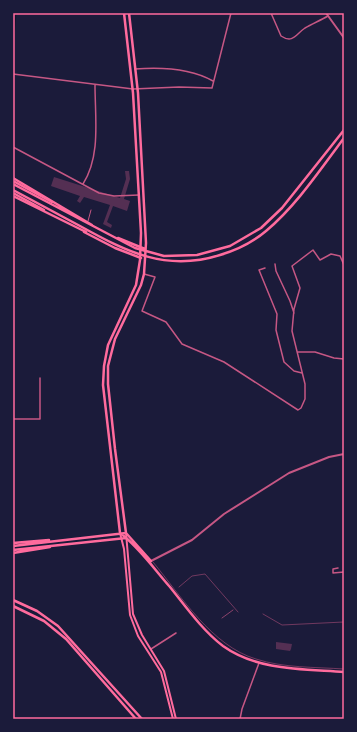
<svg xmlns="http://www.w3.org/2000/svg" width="357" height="732" font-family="Rubik,sans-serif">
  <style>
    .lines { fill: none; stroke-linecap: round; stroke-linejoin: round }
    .stream { stroke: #12122b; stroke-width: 1 }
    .building { fill: #542f53 }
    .path { stroke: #ff6b9d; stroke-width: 0.5 }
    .service { stroke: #c65784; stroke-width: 0.5 }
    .pedestrian { stroke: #c65784; stroke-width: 1 }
    .minor { stroke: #c65784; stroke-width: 1.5 }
    .tertiary { stroke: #c65784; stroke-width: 2 }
    .secondary { stroke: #ff6b9d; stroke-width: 2 }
    .primary { stroke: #ff6b9d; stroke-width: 2.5 }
    .trunk { stroke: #ff6b9d; stroke-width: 2.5 }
    .neatline { fill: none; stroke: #ff6b9d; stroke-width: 1.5 }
  </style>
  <rect width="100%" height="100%" fill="#1b1b3a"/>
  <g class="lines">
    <path class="stream" d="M13,50L16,13"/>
  </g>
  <path class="building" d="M125,171H129L130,179L124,199L130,201L127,211L113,206L107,222L112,225L111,228L103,224L110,205L84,197L80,203L77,201L80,196L51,186L54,177L120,198L126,179Z
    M276,642L292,644L291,649L290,651L276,649Z"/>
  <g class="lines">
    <path class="path" d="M222,618L233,610"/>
    <path class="service" d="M153,562C181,596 212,646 256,659C283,668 315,667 344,669
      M179,587L192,576L205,574L238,612
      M263,614L282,625L344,622"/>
    <path class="pedestrian" d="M88,221L91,210"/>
    <path class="minor" d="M271,13L281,36C293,44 296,34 305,28C312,24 321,20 328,16
      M135,69C161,67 190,68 213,81
      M13,74L133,89L179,87L212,88L231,13
      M13,147L99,193L114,196L139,195
      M83,184C101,156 95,118 95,85
      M275,264L276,271L290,301L294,313
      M265,268L259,270L277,314L276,330L284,362L294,371L302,373
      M144,274L155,277L142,311L166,322L182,344L224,362L298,410L301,408L305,399V384L292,331L294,309L300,288L292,266L313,250L320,260L331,254L340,256L344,265
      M298,352H315L334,358L344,359
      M13,419H40V378
      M338,568L333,569V573L344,572
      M151,649L176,633
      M240,719L242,709L259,663"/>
    <path class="tertiary" d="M326,13L344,38
      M151,561L192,540L224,514L289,473L329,457L344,454"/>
    <path class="secondary" d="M120,533L124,549L130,615L138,636L161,672L173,719
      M126,533L133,614L142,635L164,671L176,719"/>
    <path class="primary" d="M13,181L52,202
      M13,193L44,210
      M84,232L115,248L141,258
      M118,238L145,249
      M120,533L103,385L104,366L108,345L136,285L140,260L141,233L133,93L124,13
      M120,533C139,547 154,569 170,587C186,607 203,631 223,646C258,671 303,669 344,672
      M126,533L115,449L108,384V366L115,339L141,285L144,274L146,243L138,93L129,13
      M126,533L151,561
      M13,543L49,540
      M13,546L126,533
      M13,550L126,538
      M13,553L50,547
      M13,600L37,611L58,626L142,719
      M13,606L44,621L66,639L136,719"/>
    <path class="trunk" d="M13,178L92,225
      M13,184L135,248L164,256L197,255L230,246L261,228L282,208L344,130
      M13,190C35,202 58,214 80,226C127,252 166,272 220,255C237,250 253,242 266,231C296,206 320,170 344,138
      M13,196L86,232"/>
  </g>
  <rect width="357" height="732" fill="none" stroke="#1b1b3a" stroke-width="28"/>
  <rect x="14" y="14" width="329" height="704" class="neatline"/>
</svg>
